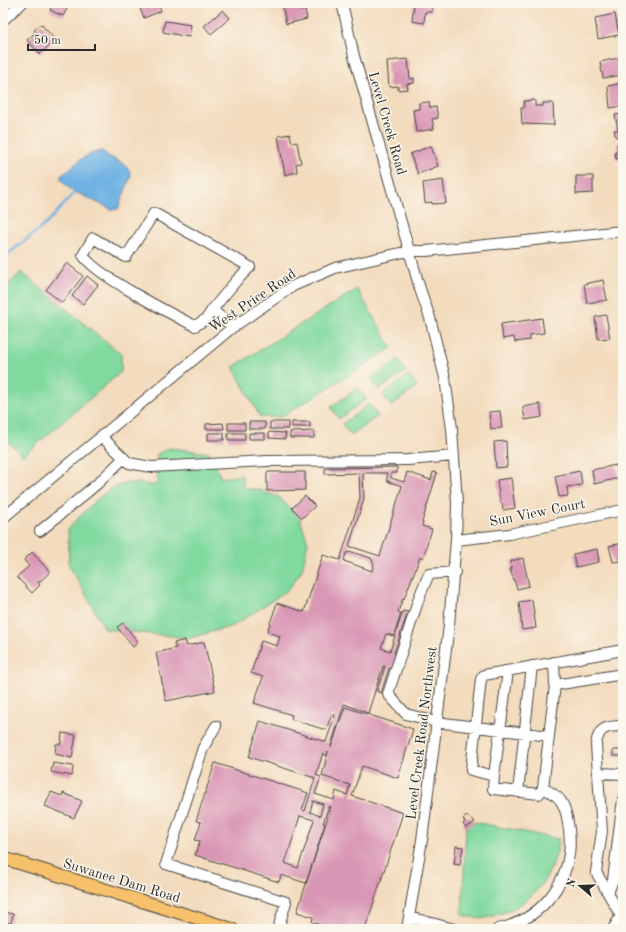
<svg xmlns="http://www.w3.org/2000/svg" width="626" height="932" font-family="'Old Standard TT',serif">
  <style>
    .green { fill: #80d99f; stroke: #568265 }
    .water { fill: #6fb2e4; stroke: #4d6e88 }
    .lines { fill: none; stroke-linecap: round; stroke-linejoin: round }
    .stream { stroke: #6fb2e4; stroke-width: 2.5 }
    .building { fill: #d997b5; fill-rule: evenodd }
    .minor-casing { stroke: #494641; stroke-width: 12 }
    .major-casing { stroke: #494641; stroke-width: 14 }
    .minor { stroke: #fff; stroke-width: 10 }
    .major { stroke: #f7c06b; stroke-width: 12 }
    .labels { text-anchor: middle; stroke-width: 3; stroke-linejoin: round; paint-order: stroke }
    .street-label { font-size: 14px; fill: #2b2b2b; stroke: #fbf7ec }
  </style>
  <rect width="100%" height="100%" fill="#fbf7ec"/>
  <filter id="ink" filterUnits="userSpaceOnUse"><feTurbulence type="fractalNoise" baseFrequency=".025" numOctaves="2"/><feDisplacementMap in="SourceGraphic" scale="8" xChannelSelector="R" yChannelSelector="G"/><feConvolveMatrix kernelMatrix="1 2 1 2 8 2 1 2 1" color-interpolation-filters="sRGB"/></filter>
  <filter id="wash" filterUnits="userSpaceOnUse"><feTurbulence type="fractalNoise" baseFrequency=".012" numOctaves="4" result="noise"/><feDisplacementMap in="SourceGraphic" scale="16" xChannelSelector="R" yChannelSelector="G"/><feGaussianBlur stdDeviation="0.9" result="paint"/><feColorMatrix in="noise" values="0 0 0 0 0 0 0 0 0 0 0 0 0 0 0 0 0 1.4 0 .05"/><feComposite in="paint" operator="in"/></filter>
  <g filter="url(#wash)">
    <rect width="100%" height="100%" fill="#f3dcbe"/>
    <path class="green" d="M21,272L121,354V372L23,456L3,437V291Z
      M357,289L392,348L281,417H260L233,367Z
      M398,359L406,371L379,390L371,379Z
      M409,375L417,387L391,406L382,395Z
      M358,388L366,399L339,419L331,407Z
      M369,404L378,416L351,435L342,424Z
      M170,448L210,453L221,478L242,475L244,488L259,490L279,497L299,517L308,542L302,570L288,590L233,626L190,638L105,629L69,565L68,529C85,512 104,486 129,483C138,482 148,485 157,485V454Z
      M474,822L559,839C555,874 533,904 499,914C494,915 489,918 484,918C477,919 469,916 462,915L466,828Z"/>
    <path class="water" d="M102,151C105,153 107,155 110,157C119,162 129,164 131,176L118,209L113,210L71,190L61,180V176C74,166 84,153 102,151Z"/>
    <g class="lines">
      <path class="stream" d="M3,258L46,224L75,192"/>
    </g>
    <g id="blocks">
      <path class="building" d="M53,3H70L63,16L50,10Z
        M138,3H158L161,11L144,18Z
        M282,3H298L300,11L305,10L307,19L286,24Z
        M414,3H428V5H432V12H425L424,23L412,21Z
        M591,3H616V4L592,7Z
        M223,10L230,18L211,34L204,26Z
        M615,14L619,35L598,39L595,18Z
        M165,21L191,25L189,37L163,32Z
        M41,24L55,40L40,54L27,40L36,32L34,30Z
        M3,51L6,61L3,62Z
        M623,57V75L603,78L600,62Z
        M408,59L410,79L414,78V83L407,84L408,89L398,90V86L389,87L387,61Z
        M623,83V106L610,108L608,86Z
        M535,100V106H543V103H553L554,125L522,124L521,108H524V101Z
        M429,102L430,108L436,107L438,118L432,119L434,129L416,132L413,110L419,109V103Z
        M623,114V136L616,137L614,130H618L615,115Z
        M290,134L292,143L297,142L301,163L296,164L297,172L285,175L278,136Z
        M623,143V162L622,163L621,158L616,159L615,151L618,150L617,144Z
        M431,146L438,166L418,174L410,154Z
        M576,176H593V193L576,194Z
        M443,180L446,203L432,204V202L425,203L423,183Z
        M67,263L83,276L62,303L46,290Z
        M87,276L98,285L83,304L72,296Z
        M603,280L607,300L587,303L584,284Z
        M606,315L610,338L598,339L595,317Z
        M542,318L544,333L530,335V340L515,342L514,337L503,339L501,324Z
        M540,404L542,417L525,420L523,407Z
        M500,411L502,428L491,429L489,412Z
        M249,422H265V429H249Z
        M270,422H288V429H270Z
        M292,422H310V427H292Z
        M223,423L224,429H206V424Z
        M228,423H245V430H228Z
        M314,431V438H290V432Z
        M269,432L286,433L285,439L269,438Z
        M208,433H224V440H208Z
        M228,433H245V440H228Z
        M249,433H265V439H249Z
        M506,441L507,467L496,468L494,442Z
        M616,465L619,478L594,484L592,470Z
        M397,467V473H391V478L404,482L407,472L431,480L433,472L437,473L422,522H423L422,526L432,529L423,558L420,557L404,599L403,598L398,612L401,613L394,636L386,634L381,648L390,651L403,611L408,612L394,653L398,654L393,669L389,668L381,693L377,691L385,666H383L368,713L344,704L331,747L345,707L413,729L398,778L362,766L352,796L403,813L365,929H333L312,922L313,917L297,912L331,807L329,806L323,823L325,824L306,883L281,875L279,882L195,855L200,841L195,840L201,822L196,821L215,763L308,793L302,810L305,811L315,778L249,757L260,721L326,742L335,715L332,714L326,730L291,719L292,715L254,703L263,677L251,673L261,641L277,646L280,636L267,632L277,603L304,612L323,555L340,560L360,498L359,473L325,474V468ZM363,473H387V481L402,486L380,556L349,546L364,499ZM352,552L371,558L374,564L372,571L344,561L346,553ZM328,751L322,776L350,785L347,795L336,791L334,800L315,794L321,777L316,775L323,753L327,756ZM313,801L323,804L320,816L310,812ZM300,816L314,820L298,868L285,863Z
        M580,471L582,485L567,487L568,496L559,497L555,476Z
        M267,472H305V490L267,491Z
        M511,478L515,508L503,510L502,503L500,502L497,480Z
        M305,496L315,506L302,518L292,508Z
        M623,543V555L620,556L621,561L613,562L609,546Z
        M597,549L599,562L576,567L573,554Z
        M32,552L50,572L38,583L40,585L32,593L17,577L29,566L24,560Z
        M523,558L529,586L517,589L510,569H512L511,561Z
        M532,600L536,628L522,630L519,602Z
        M123,623L138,642L133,647L117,627Z
        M185,640L187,646L204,642L215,691L166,701L156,653L176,648L174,643Z
        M62,733L76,735L72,758L55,754L56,744H61Z
        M613,750H621V756H613Z
        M53,763L73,766L72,776L51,772Z
        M51,792L62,796L63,793L82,801L74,818L45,806Z
        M467,816L475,822L466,828L463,824L465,822L463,819Z
        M456,846L463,847L460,865L454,864Z
        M3,912L13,914L11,923L3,922Z"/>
    </g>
  </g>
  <g filter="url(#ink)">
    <use href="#blocks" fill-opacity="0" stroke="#494641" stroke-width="1"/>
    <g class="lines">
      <defs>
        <path id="minor" d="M342,3L354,56L420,289L430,318L445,378L452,429L457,503L456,540L449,625L422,840L407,929
          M3,20L22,3
          M212,310L206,319L195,326C171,314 95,275 83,255L93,238L126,257L154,213L250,267L236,281L212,310L233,327
          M101,436L129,463L151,467L267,461L408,460L454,456
          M3,518L233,327L293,286L335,268L409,251H426L623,231
          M40,531L97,484L124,458
          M456,540L509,534L623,510
          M455,572L429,574L420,595L388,694L406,714L436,722L549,736L555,685L623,674
          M554,662L555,685
          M508,671L494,776L471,770L481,679L484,675L623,650
          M216,726L203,748L166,864L286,902L278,929
          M598,773L623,774
          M494,776L493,789L539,794L543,788L549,736
          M518,792L532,666
          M608,893L613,880L623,799
          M409,917L454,929
          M498,929C544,919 575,877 569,830C568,820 566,809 561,801C557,795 549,791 543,788
          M613,929L621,916L596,872L602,831L596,745C598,727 607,726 623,726"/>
        <path id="major" d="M3,858L232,929"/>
      </defs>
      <use href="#minor" class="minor-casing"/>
      <use href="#major" class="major-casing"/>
      <use href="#minor" class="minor"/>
      <use href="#major" class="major"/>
    </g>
  </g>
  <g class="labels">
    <g class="street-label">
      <text transform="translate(388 123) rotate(74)" y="5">Level Creek Road</text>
      <text transform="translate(252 300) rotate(-34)" y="5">West Price Road</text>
      <text transform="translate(537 512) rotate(-11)" y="5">Sun View Court</text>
      <text transform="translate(421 733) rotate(-83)" y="5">Level Creek Road Northwest</text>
      <text transform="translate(122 880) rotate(17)" y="5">Suwanee Dam Road</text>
    </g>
  </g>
  <rect width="626" height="932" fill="none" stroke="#fbf7ec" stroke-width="16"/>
  <g transform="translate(580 886) rotate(289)" stroke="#fbf7ec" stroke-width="3" paint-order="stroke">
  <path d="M0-3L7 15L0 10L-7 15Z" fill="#2b2b2b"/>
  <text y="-6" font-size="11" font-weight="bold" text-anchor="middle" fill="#2b2b2b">N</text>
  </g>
  <path d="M28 44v6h67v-6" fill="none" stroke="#2b2b2b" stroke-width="2"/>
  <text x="34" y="44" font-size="12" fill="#2b2b2b" stroke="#fbf7ec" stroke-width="3" paint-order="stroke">50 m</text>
</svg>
